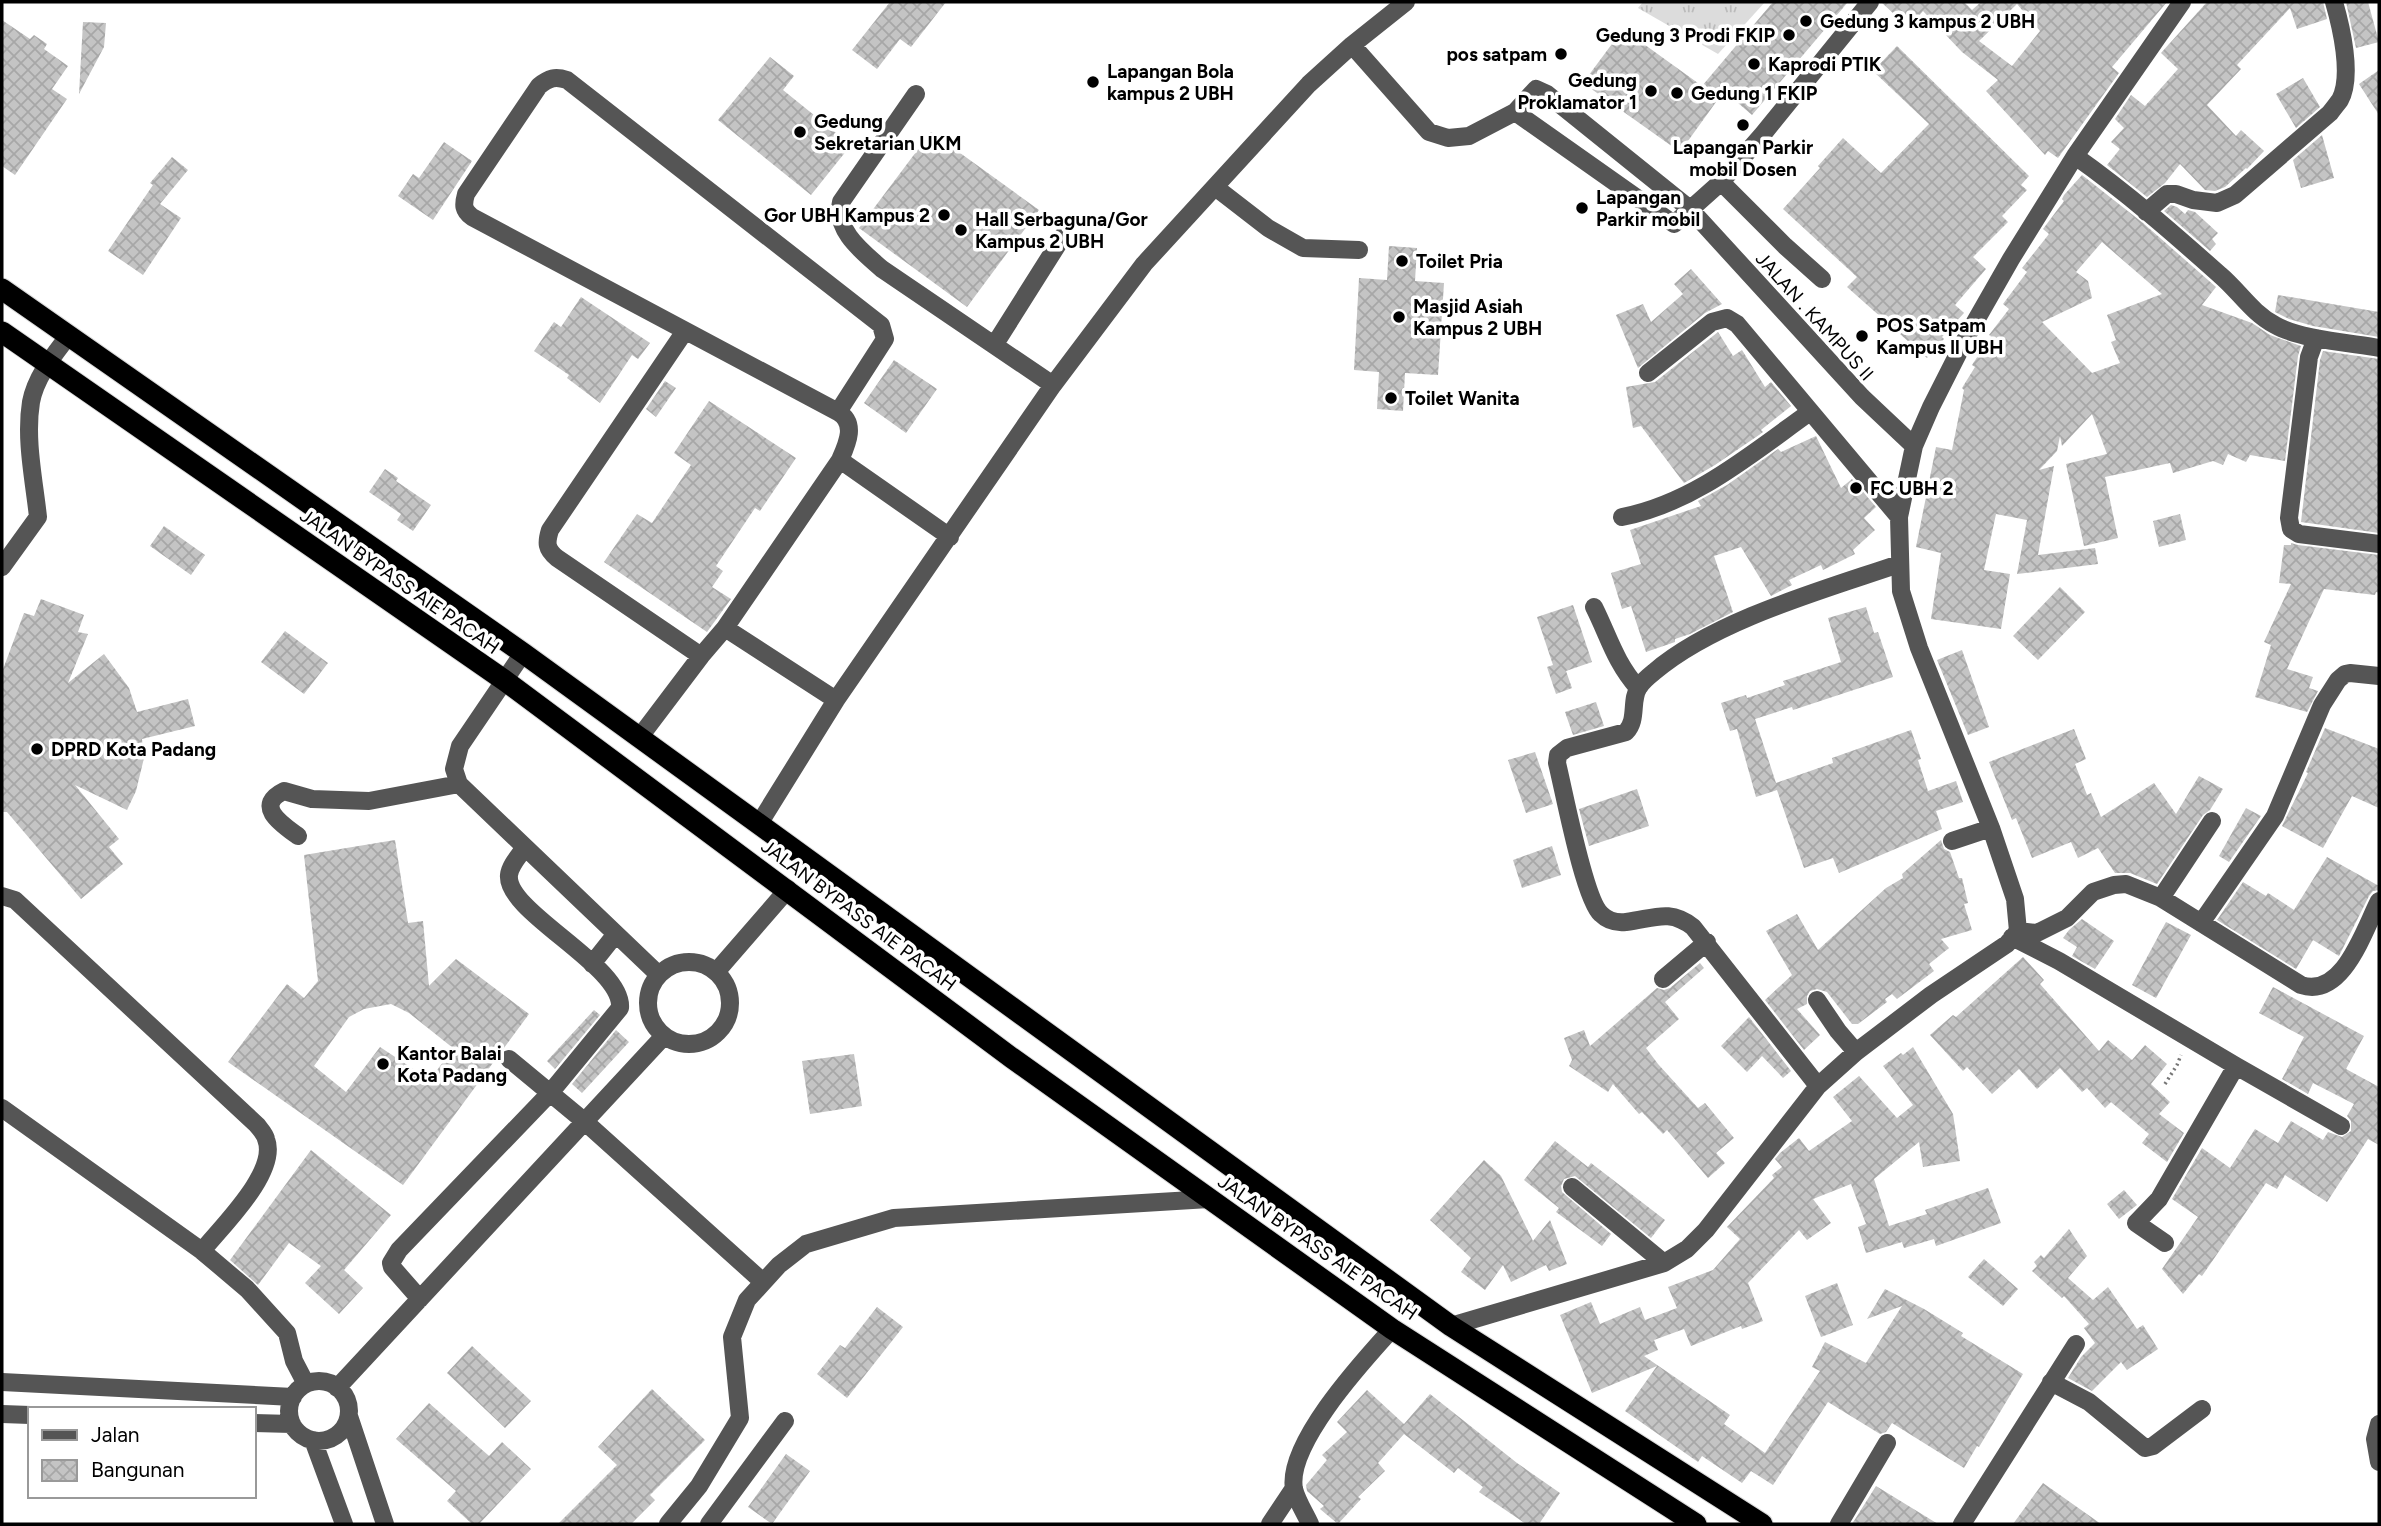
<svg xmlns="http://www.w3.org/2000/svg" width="2381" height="1526" font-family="Figtree,sans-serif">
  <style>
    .park { fill: url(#park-tufts) }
    .building { fill: url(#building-cross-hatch); fill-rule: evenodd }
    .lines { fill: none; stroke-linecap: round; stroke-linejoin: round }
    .highway-casing { stroke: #dbdbdb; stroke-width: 23 }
    .path { stroke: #777; stroke-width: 3.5; stroke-dasharray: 2 3.5; stroke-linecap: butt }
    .minor { stroke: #555; stroke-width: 18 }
    .highway { stroke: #000; stroke-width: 21 }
    .poi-dot { fill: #000; stroke: #fff; stroke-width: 2.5 }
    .labels { text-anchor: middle; stroke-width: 7; stroke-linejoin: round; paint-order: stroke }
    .poi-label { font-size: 19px; font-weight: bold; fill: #000; stroke: #fff; text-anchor: start }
    .street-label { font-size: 19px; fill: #000; stroke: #fff }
  </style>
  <defs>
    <pattern id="park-tufts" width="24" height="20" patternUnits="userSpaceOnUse" patternTransform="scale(1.75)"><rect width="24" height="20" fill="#dcdcdc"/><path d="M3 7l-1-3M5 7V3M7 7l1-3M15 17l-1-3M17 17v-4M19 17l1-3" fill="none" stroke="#bbb"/></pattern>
    <pattern id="building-cross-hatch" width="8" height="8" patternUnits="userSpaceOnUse" patternTransform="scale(1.75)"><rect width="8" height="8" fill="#c4c4c4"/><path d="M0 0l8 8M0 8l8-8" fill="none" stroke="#a7a7a7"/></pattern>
  </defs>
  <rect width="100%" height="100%" fill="#fff"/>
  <path class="park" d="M1643,2H1765L1718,54L1638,8Z"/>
  <path class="building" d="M890,2H946L911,47L900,39L877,69L852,50Z
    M1773,2H1848L1752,115L1724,91L1680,152L1583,83L1623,29L1702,86Z
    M1881,2H1964L1972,10L1981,2H2167L2112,67L2119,73L2058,158L2048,151L2045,155L1986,91L1998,80L1962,52L1923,11L1909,28ZM2017,4L2040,31L2012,66L1979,41Z
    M2207,2H2323L2327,19L2297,29L2290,8L2237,65L2241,69L2207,105L2236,136L2241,130L2264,151L2247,169L2246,168L2225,187L2215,191L2205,190L2180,164L2165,183L2147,197L2107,165L2120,149L2111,142L2124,128L2115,119L2131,95L2145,106L2178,69L2161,53Z
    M2346,2H2368L2379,42L2356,48Z
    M2,20L30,39L34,35L47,44L44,49L68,66L52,89L67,99L15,175L2,166Z
    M83,22L106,23L104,47L79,94Z
    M1897,46L2029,176L2021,185L2027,190L2002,216L2008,222L1973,257L1986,269L1955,305L1964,313L1942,337L1944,339L1927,358L1847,287L1857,277L1783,209L1820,168L1818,166L1843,138L1881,173L1929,124L1873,71Z
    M770,57L794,76L783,90L851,145L811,195L718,120Z
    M2379,70V115L2359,84Z
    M2303,78L2320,107L2296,128L2276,94Z
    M931,132L1039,210L967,307L859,228Z
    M2322,135L2334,178L2301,188L2293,160Z
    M444,142L472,161L433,220L398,196L413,174L419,178Z
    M172,157L188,170L160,204L181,218L143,275L108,251L153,185L150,183Z
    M2082,175L2143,223L2216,287L2202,305L2252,323L2270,335L2301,346L2298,356L2285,461L2250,455L2246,462L2228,454L2223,465L2213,461L2173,473L2170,463L2105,477L2118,538L2084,546L2066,464L2107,454L2092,414L2062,446L2060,436L2057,451L2039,470L2054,466L2038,555L2095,548L2098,564L2017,574L2027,520L1996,514L1984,570L2010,574L2001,629L1931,619L1941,553L1916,547L1936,447L1952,450L1964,390L1962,388L1975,367L1972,365L1991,336L1989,335L2009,309L2003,304L2027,272L2022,268L2049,234L2043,229L2064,201L2062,199L2064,195ZM2102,242L2162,294L2107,315L2116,340L2111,342L2120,363L2092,373L2042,322L2092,298L2088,281L2076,272Z
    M2171,205L2177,207L2185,214L2188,210L2195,212L2218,233L2212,239L2216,244L2210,251L2164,211Z
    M1389,246L1417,248L1415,281L1444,283L1438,375L1405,373L1403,411L1377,409L1379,372L1354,370L1359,278L1387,280Z
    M1691,269L1722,304L1705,313L1638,368L1616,315L1643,304L1651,322L1683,294L1674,284Z
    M2278,295L2379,312V337L2313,326L2289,319L2275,312Z
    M581,297L650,343L638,359L632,355L600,403L567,378L569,375L534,351L554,322L561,327Z
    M1718,332L1733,356L1742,350L1765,387L1771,382L1791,406L1761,430L1763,432L1759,435L1715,465L1684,483L1641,426L1633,428L1626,387L1655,382Z
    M2323,351L2379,359V533L2301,522L2320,360Z
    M894,360L937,389L906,433L864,403Z
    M665,381L676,388L656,417L646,409Z
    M709,401L796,458L760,511L755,508L716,566L723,571L712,587L731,599L707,632L604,562L637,514L652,523L691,465L674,453Z
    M1816,436L1841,488L1852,479L1876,507L1864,518L1875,530L1853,550L1855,554L1823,570L1821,565L1789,580L1792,585L1771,596L1741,547L1714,556L1733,612L1690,634L1675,639V642L1646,652L1631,606L1622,609L1611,573L1641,564L1630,530L1701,506L1698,501L1727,485L1778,449L1781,452Z
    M385,469L398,478L396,481L431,505L413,531L397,520L401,514L369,492Z
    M2180,514L2186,540L2159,547L2153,521Z
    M164,526L205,555L191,575L150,546Z
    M2291,543L2298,545L2379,555V593L2376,592L2375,595L2324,589L2287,669L2313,677L2309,688L2318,691L2307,712L2255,697L2271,645L2264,642L2291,584L2279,583L2284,545H2291Z
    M2060,587L2085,612L2038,660L2013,636Z
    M41,599L84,615L78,632L88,634L68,683L104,654L129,688L137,712L188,699L195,726L142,739L144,758L136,791L127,810L75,785L119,839L109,847L123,864L81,899L7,812H2V672L24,613L34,616Z
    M1573,605L1592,662L1566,671L1572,688L1556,694L1547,667L1553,665L1537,617Z
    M1866,607L1874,633L1878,632L1893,677L1793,710L1792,707L1755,719L1776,783L1833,763L1832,758L1911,730L1921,759L1918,760L1928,791L1956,781L1963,802L1936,811L1942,829L1839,873L1833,858L1804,868L1777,790L1756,797L1737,729L1730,731L1721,703L1746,695L1747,698L1785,685L1783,681L1841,662L1828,618Z
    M285,631L328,663L304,694L261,662Z
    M1962,650L1989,727L1968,735L1937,660Z
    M1596,702L1604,726L1573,735L1565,712Z
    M2325,728L2379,749V808L2352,796L2323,848L2282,826L2308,773L2306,772Z
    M2074,729L2086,759L2075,764L2087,795L2091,793L2101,817L2154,783L2176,814L2199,776L2223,789L2210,810L2203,815L2157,884L2130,873H2115L2098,848L2078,858L2071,842L2032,858L2016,818L2012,820L1989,762Z
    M1535,752L1553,804L1526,813L1508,760Z
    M1637,789L1649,826L1589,846L1579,809Z
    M2246,808L2261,816L2229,862L2219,856Z
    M395,840L408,923L423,921L429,986L456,959L529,1014L403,1185L228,1062L287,984L304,998L318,981L304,855ZM391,1004L409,1013L453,1048L430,1080L380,1047L346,1092L314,1066L349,1017L364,1009Z
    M1941,840L1944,849L1950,852L1959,878H1962L1968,903L1964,904L1972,930L1941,939L1949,948L1929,964L1934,971L1897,999L1892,994L1885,999L1887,1002L1858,1024H1852L1827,992L1817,989L1810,991L1807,996V1004L1797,1009L1820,1035L1804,1050L1765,1000L1792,975L1766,931L1797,914L1818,950L1886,888L1903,878L1902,874Z
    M1552,846L1561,875L1522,888L1513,860Z
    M2327,857L2379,886V890L2373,891L2369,896L2339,956L2313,940L2296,969L2217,920L2243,882L2266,896L2268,893L2294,910Z
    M2082,919L2114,941L2095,969L2072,956L2077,947L2063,938L2069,930Z
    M2166,922L2191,935L2156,998L2132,985Z
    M2023,957L2044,980L2040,984L2099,1051L2108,1040L2132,1060L2145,1045L2167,1064L2151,1084L2170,1102L2159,1114L2184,1133L2167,1162L2142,1143L2149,1134L2111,1102L2105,1108L2087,1088L2082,1092L2060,1068L2037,1089L2019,1069L1992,1094L1967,1067L1963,1071L1930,1035L1953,1015L1956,1017Z
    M1700,963L1704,968L1665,1002L1679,1019L1646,1048L1658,1064L1698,1108L1705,1103L1734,1138L1716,1153L1725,1163L1708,1178L1667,1130L1663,1134L1642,1112L1639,1114L1613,1084L1608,1092L1569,1066L1572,1060L1564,1038L1584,1030L1590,1046L1657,988L1664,990L1670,988Z
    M2273,987L2364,1036L2346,1069L2379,1087V1145L2368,1139L2327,1202L2285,1175L2277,1189L2266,1183L2202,1276L2199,1274L2183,1294L2162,1269L2198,1217L2172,1199L2202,1148L2230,1168L2255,1129L2278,1143L2291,1121L2323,1140L2328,1132L2342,1137L2351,1131V1121L2347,1116L2354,1104L2313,1083L2308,1094L2282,1079L2304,1037L2259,1013Z
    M594,1010L600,1015L555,1069L547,1061Z
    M1749,1017L1791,1071L1783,1078L1762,1056L1747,1072L1721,1046Z
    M616,1030L629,1042L582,1093L572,1084Z
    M1913,1047L1953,1114L1960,1161L1923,1167L1919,1142L1874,1179L1889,1226L1927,1214L1925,1210L1988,1188L2001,1223L1936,1246L1934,1239L1904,1248L1902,1242L1866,1253L1858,1227L1866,1224L1851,1184L1813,1199L1831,1223L1807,1240L1799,1230L1748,1283L1763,1321L1742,1329L1741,1326L1691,1346L1684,1329L1654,1340L1658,1350L1644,1356L1730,1415L1724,1424L1765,1453L1820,1371L1812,1367L1825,1342L1866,1363L1902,1306L1867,1319L1885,1289L1924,1309L1963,1333L1961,1336L2023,1374L1979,1447L1977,1446L1964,1468L1892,1423L1886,1432L1880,1434L1828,1402L1773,1485L1751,1471L1742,1483L1702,1456L1698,1462L1625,1411L1657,1366L1592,1393L1560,1315L1591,1302L1600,1324L1640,1307L1645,1320L1677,1308L1668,1287L1713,1270L1740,1239L1727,1227L1774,1178L1772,1175L1782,1167L1775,1159L1780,1153L1799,1138L1809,1151L1852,1121L1833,1097L1859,1076L1897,1118L1913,1105L1883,1066L1901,1053L1903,1055Z
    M854,1054L862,1106L810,1114L802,1061Z
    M1555,1141L1588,1167L1591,1163L1665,1220L1651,1238L1575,1176L1564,1179L1561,1186L1562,1192L1611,1234L1602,1246L1556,1212L1559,1208L1524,1180Z
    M311,1150L391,1215L344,1270L363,1288L339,1314L305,1283L321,1266L289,1243L258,1285L230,1260Z
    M1484,1160L1501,1176L1533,1241L1550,1220L1567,1264L1549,1271L1546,1265L1511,1282L1503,1265L1485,1290L1461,1272L1471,1258L1430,1220Z
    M2124,1190L2137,1205L2119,1219L2107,1204Z
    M2069,1229L2087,1256L2068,1278L2093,1300L2108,1287L2137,1329L2143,1325L2158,1349L2127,1370L2121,1362L2092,1391L2068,1378L2081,1357L2095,1343L2084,1328L2089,1324L2064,1296L2062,1298L2032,1271L2037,1266L2034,1262L2041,1255L2044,1258Z
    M1984,1259L2018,1289L2003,1306L1968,1277Z
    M1837,1283L1853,1325L1821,1337L1805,1296Z
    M877,1307L903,1327L847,1398L817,1374L840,1345L845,1348Z
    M472,1346L531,1401L505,1428L447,1373Z
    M652,1389L705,1440L650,1495L655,1500L631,1524H558L617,1465L598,1447Z
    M1367,1390L1404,1424L1430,1394L1517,1463L1560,1493L1539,1524H1526L1479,1492L1483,1487L1458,1468L1454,1473L1404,1434L1378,1463L1385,1471L1358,1497L1361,1499L1338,1524L1320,1509L1324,1506L1307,1491L1306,1485L1327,1460L1322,1455L1347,1432L1337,1422Z
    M429,1403L489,1456L502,1442L531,1469L479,1524H472L447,1501L456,1491L396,1439Z
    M786,1454L810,1471L772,1524L748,1507Z
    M2043,1483L2101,1524H2013Z
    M1876,1486L1938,1524H1852Z"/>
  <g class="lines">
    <defs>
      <path id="highway" d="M2,289L523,653L1451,1326L1762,1524
        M2,332L504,680L1012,1058L1392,1329L1696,1524"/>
    </defs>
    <use href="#highway" class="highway-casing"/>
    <path class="path" d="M2165,1084L2177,1065L2181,1055"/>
    <path class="minor" d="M1352,45L1429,132L1448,138L1469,136L1515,112L1536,89L1547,94L1690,209L1862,397L1914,446
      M916,94L841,202C834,231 863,252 882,269L1053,385
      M1515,112L1674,224L1721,182L1763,134L1870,2
      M2075,156C2126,192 2174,234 2220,275C2239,291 2252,313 2275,325C2299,339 2351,343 2379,348
      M1721,182L1785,246L1822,279
      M1215,187L1268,228L1303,248L1359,250
      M2146,212L2167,194H2176L2193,200L2217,203L2235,195L2330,113C2333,109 2337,104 2340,100C2353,76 2341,26 2334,2
      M685,331L550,530C546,543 546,549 557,558L701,656L725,628L840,460C847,444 857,423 838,412L472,217C463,210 463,205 466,194L539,86C549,78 555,76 567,80L881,325L885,339L838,412
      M2316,338L2309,357L2289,518L2291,529L2299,534L2379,544
      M995,344L1065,233
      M1648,373L1712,322L1727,318L1737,324L1899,517
      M840,460L950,537
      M1622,517C1694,503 1751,454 1810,412
      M2,567L38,517C34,480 25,439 31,402C36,376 54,355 69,335
      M1594,607C1609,637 1615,662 1638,688
      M725,628L836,700
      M523,653L460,746L454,769L459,784L659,975
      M639,738L701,656
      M759,824L836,700L1053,385L1144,264L1309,84L1352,45L1406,2
      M298,836C283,825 253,806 284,791L312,799L369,801L459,784
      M1952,841L1991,828
      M2,896L15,900L257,1125C260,1129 265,1134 266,1139C279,1172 221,1227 202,1251
      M2161,898L2212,821
      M2201,923L2275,816L2322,705L2338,680L2345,674L2350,673L2379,676
      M2018,931L2037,933L2067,918L2093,892L2114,885L2126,884L2161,898L2301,985C2343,999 2364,930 2379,901
      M2012,937L2059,961L2236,1066L2341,1126
      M648 1003a41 41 0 1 1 82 0a41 41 0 1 1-82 0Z
      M592,964L615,935
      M716,972L788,889
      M1663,979L1707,942
      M1817,1000L1838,1031L1856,1052
      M509,1059L584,1121L763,1282
      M1818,1086L1693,927C1669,908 1653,919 1626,922C1617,923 1608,921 1601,914C1584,899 1564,791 1557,763L1558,755L1567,748L1626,732C1638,720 1630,700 1639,687C1642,682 1649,676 1654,672C1715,620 1823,590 1899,564
      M2,1108L202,1251L247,1289L287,1333L294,1361L306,1384
      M1572,1187L1664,1263
      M2165,1243L2136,1223L2159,1199L2236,1066
      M420,1299L392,1267L391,1263L399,1250L550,1093L620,1008C624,966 505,912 509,875C510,865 520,855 525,847
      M1451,1326L1664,1263L1687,1249L1706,1230L1818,1086L1856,1052L1931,995L2007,944L2018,931L2015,899L1991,828L1919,648L1901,591L1899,517L1914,446L1931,407L1967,336L2011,259L2075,156L2182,2
      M289 1411a30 30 0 1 1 60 0a30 30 0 1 1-60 0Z
      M2,1382L293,1397
      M2051,1382L2089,1402L2145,1448L2153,1446L2202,1409
      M337,1388L664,1036
      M2,1414L30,1415
      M349,1416L385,1524
      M254,1423L292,1424
      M2379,1424L2375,1439L2379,1462
      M313,1440L344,1524
      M668,1524L699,1486L740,1418L732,1337L747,1300L779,1265L806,1244L894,1218L1209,1199
      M709,1524L785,1421
      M1270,1524L1294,1488
      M1310,1524C1305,1513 1297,1501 1294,1489C1286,1444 1364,1360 1392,1329
      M1839,1524L1887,1443
      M1962,1524L2076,1344"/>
    <use href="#highway" class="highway"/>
  </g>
  <g class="poi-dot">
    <circle cx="1806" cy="21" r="7"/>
    <circle cx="1789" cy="35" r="7"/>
    <circle cx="1561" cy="54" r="7"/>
    <circle cx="1754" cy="64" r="7"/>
    <circle cx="1093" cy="82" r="7"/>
    <circle cx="1651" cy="91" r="7"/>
    <circle cx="1677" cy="93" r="7"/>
    <circle cx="1743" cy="125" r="7"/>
    <circle cx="800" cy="132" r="7"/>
    <circle cx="1582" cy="208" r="7"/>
    <circle cx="944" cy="215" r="7"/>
    <circle cx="961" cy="230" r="7"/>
    <circle cx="1402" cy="261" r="7"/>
    <circle cx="1399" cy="317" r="7"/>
    <circle cx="1862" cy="336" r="7"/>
    <circle cx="1391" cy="398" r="7"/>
    <circle cx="1856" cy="488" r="7"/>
    <circle cx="37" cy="749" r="7"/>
    <circle cx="383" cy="1064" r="7"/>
  </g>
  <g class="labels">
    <g class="poi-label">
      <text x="1820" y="28">Gedung 3 kampus 2 UBH</text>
      <text x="1775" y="42" text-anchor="end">Gedung 3 Prodi FKIP</text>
      <text x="1547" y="61" text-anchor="end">pos satpam</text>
      <text x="1768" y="71">Kaprodi PTIK</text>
      <text x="1107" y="78">Lapangan Bola<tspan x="1107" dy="22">kampus 2 UBH</tspan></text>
      <text x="1637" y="87" text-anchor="end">Gedung<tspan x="1637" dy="22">Proklamator 1</tspan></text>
      <text x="1691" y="100">Gedung 1 FKIP</text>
      <text x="814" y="128">Gedung<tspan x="814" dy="22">Sekretarian UKM</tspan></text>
      <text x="1743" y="154" text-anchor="middle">Lapangan Parkir<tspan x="1743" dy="22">mobil Dosen</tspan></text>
      <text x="1596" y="204">Lapangan<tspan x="1596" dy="22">Parkir mobil</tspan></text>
      <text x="930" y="222" text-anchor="end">Gor UBH Kampus 2</text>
      <text x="975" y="226">Hall Serbaguna/Gor<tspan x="975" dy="22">Kampus 2 UBH</tspan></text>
      <text x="1416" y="268">Toilet Pria</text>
      <text x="1413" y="313">Masjid Asiah<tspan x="1413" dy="22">Kampus 2 UBH</tspan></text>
      <text x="1876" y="332">POS Satpam<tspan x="1876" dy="22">Kampus ll UBH</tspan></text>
      <text x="1405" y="405">Toilet Wanita</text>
      <text x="1870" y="495">FC UBH 2</text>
      <text x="51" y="756">DPRD Kota Padang</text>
      <text x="397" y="1060">Kantor Balai<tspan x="397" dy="22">Kota Padang</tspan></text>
    </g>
    <g class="street-label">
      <text transform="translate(1815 316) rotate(48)" y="7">JALAN . KAMPUS II</text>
      <text transform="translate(400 581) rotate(35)" y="7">JALAN BYPASS AIE PACAH</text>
      <text transform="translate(859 915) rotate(37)" y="7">JALAN BYPASS AIE PACAH</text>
      <text transform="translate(1318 1247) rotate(35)" y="7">JALAN BYPASS AIE PACAH</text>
    </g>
  </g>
  <rect width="2381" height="1526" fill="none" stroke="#000000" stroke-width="7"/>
  <rect x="28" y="1407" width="228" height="91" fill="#ffffff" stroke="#999999" stroke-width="2"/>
  <rect x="42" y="1430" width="35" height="10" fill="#555555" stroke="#999999" stroke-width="2"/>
  <text x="91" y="1442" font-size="21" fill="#000000">Jalan</text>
  <rect x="42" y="1460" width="35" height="21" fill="url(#building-cross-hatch)" stroke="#999999" stroke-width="2"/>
  <text x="91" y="1477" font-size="21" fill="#000000">Bangunan</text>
</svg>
